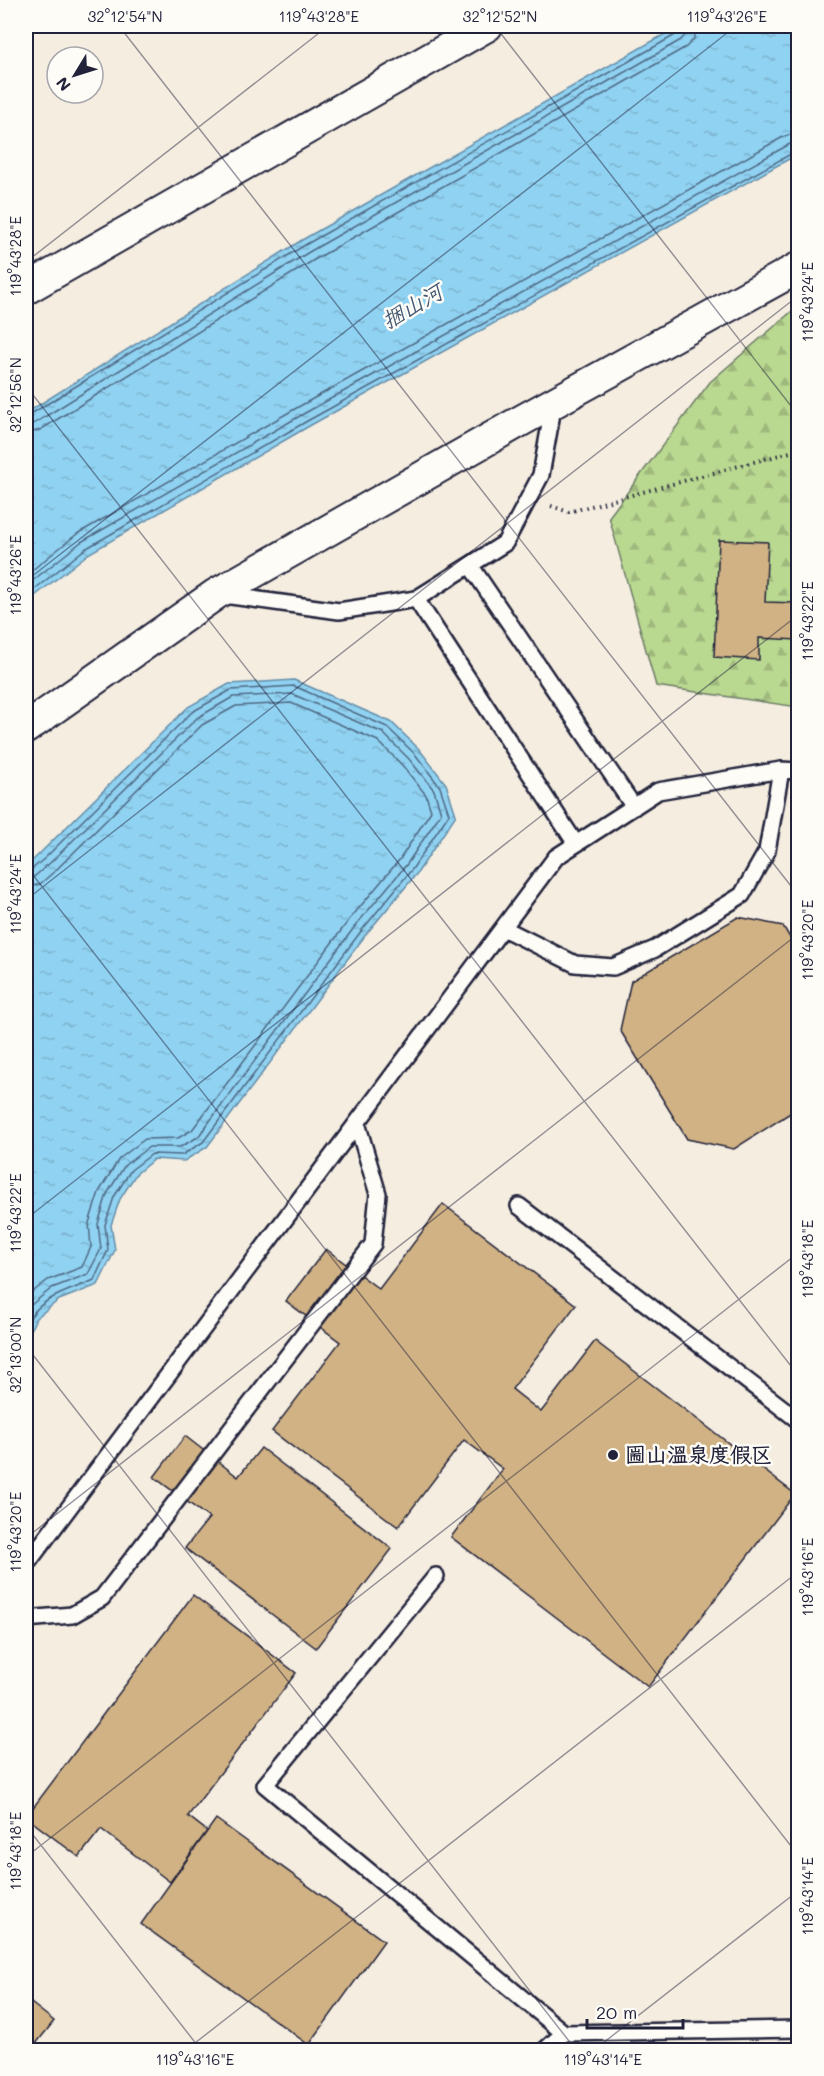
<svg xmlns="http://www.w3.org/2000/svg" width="824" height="2076" font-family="Mali,'LXGW WenKai TC',sans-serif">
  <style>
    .forest { fill: url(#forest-firs); stroke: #6e7d66; stroke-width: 1.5 }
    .water { fill: url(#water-ripples); stroke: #648ca8; stroke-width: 1.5 }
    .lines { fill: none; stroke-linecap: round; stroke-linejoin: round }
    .shore { stroke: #4e6884; stroke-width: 1.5 }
    .building { fill: #d0b284; stroke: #22223b; stroke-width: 1.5 }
    .service-casing { stroke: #22223b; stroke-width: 20 }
    .minor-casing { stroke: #22223b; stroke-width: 34 }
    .path { stroke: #22223b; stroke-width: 4; stroke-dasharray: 1.5 4.5; stroke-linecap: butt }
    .service { stroke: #fdfcf7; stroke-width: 15 }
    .minor { stroke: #fdfcf7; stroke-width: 30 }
    .ticks { fill: none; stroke: #22223b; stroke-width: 1.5; stroke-opacity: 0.45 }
    .poi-dot { fill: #22223b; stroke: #fdfcf7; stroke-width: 2 }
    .labels { text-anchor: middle; stroke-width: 5; stroke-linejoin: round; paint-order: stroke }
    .poi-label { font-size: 21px; font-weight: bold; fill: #22223b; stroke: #fdfcf7; text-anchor: start }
    .water-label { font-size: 22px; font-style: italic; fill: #435772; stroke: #fdfcf7 }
    .neatline { fill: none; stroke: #22223b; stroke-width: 2 }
    .ticks-label { font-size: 15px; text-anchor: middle; fill: #22223b }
  </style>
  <defs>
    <pattern id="forest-firs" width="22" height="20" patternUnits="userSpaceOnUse" patternTransform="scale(1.5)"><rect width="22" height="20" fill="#b9d890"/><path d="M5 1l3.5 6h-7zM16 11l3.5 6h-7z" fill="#9fb97d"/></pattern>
    <pattern id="water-ripples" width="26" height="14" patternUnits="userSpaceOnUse" patternTransform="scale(1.5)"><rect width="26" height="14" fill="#90d2f1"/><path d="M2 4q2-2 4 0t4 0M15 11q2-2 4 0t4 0" fill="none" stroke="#7cb4d0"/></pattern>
  </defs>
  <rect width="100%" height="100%" fill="#f4ede0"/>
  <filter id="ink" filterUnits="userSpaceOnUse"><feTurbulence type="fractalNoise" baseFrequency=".0167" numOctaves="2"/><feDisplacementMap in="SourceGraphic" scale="12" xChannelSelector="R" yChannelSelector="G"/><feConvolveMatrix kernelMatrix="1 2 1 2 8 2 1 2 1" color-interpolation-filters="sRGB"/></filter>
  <g filter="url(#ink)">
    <path class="forest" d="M798,306V707L656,686L609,517L710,382Z"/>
    <path class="water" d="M679,26H798V154L311,425L88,554L26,603V413L302,240Z
      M294,680L391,722L419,749L446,784L456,815L418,872L367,933L207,1147L184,1161L154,1159L136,1174L120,1199L111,1225L115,1250L98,1285L59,1300L36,1318L26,1340V867L188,707L229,684Z"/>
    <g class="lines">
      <path class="shore" d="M26,417L305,245L677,34L681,26
        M26,425L35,423L309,252L681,40L687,33L688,26
        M26,434L40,430L314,260L686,47L694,39L697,26
        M26,575L77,534L300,406L785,136L798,133
        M26,586L81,542L305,413L790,144L798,142
        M26,596L85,549L309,420L798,150
        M26,871L31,870L45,858L192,712L231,690L294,686L387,727L415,754L440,787L449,814L413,868L362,930L203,1142L182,1155L152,1154L131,1170L114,1197L105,1225L108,1250L94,1280C68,1292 38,1297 26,1325
        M26,879L35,876L50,863L197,718L233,697L292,694L383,733L409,759L434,790L441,813L407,864L356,925L198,1137L180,1147H149L125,1165L107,1194L98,1224L101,1249L88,1274L52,1288L26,1309
        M26,888L40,884L56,870L202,725L236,706L291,703L378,741L402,765L426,795L431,811L400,859L349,920L192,1130L178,1138L145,1139L119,1159L99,1192L89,1223L91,1247L82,1267L48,1280L26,1297"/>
    </g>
    <path class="building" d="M719,540L768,542L765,602L798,603V640L759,638V660L714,657Z
      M738,917L783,926L798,951V1108L734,1149L687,1139L620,1030L631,981Z
      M443,1204L576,1305L512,1389L541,1412L595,1341L795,1494L648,1687L451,1537L503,1469L464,1440L398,1527L272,1431L340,1342L286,1301L326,1249L379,1289Z
      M185,1436L238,1477L261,1448L392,1549L316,1648L185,1548L209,1518L154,1477Z
      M193,1595L296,1673L188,1816L207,1831L170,1882L101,1829L79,1857L26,1817Z
      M216,1819L384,1941L309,2045L141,1924Z
      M26,1999L54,2021L31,2050H26Z"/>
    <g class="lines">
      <defs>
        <path id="service" d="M470,565L634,807
          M224,595L339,611L416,599L505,543L541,475L554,402
          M416,599L576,844
          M503,928L575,964L613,967L655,949L742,895L767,851L781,770
          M519,1206L798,1420
          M26,1565L556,857L658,791L781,770L798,771
          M436,1576L265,1785L564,2033L545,2050
          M26,1619L72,1615L102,1598L373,1244L378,1194L357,1123
          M564,2033L798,2029"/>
        <path id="minor" d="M26,289L487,26
          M26,728L216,594L517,423L798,268"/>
      </defs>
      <use href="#service" class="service-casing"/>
      <use href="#minor" class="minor-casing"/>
      <path class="path" d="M551,506L569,512L798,450"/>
      <use href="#service" class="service"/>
      <use href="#minor" class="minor"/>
    </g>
  </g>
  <path class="ticks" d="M119,26L798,895M495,26L798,415M26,262L328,26M26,386L798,1375M26,581L736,26M26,866L798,1855M26,900L798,296M26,1219L798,615M26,1346L576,2050M26,1538L798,934M26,1826L201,2050M26,1857L798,1253M186,2050L798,1572M594,2050L798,1891"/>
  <circle class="poi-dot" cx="613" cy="1455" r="6"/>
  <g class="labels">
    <g class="poi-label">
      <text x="625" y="1462">圌山温泉度假区</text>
    </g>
    <g class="water-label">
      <text transform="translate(412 306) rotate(-30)" y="8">捆山河</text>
    </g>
  </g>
  <rect width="824" height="2076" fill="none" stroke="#fdfcf7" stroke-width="66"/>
  <g transform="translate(75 75) rotate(232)"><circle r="28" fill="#fdfcf7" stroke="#a5a5ac" stroke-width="1.5"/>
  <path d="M0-4.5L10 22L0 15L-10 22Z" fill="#22223b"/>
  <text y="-9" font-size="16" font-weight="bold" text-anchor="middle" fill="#22223b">N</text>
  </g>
  <path d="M587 2019v9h96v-9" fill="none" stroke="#22223b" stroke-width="3"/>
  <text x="596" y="2019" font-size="18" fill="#22223b" stroke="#fdfcf7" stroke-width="4.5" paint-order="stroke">20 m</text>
  <rect x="33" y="33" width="758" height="2010" class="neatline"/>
  <g class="ticks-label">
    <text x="125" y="22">32°12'54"N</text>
    <text x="319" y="22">119°43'28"E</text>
    <text x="500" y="22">32°12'52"N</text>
    <text x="727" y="22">119°43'26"E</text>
    <text transform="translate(16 256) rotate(-90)" y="5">119°43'28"E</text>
    <text transform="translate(808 302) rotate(-90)" y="5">119°43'24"E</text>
    <text transform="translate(16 395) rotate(-90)" y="5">32°12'56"N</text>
    <text transform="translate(16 575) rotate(-90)" y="5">119°43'26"E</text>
    <text transform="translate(808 621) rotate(-90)" y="5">119°43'22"E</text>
    <text transform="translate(16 894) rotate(-90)" y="5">119°43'24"E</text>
    <text transform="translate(808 940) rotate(-90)" y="5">119°43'20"E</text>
    <text transform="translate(16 1213) rotate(-90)" y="5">119°43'22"E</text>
    <text transform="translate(808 1259) rotate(-90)" y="5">119°43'18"E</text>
    <text transform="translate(16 1355) rotate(-90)" y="5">32°13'00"N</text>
    <text transform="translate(16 1532) rotate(-90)" y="5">119°43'20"E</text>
    <text transform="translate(808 1577) rotate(-90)" y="5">119°43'16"E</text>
    <text transform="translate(16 1851) rotate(-90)" y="5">119°43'18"E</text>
    <text transform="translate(808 1896) rotate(-90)" y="5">119°43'14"E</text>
    <text x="195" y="2065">119°43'16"E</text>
    <text x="603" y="2065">119°43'14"E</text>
  </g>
</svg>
